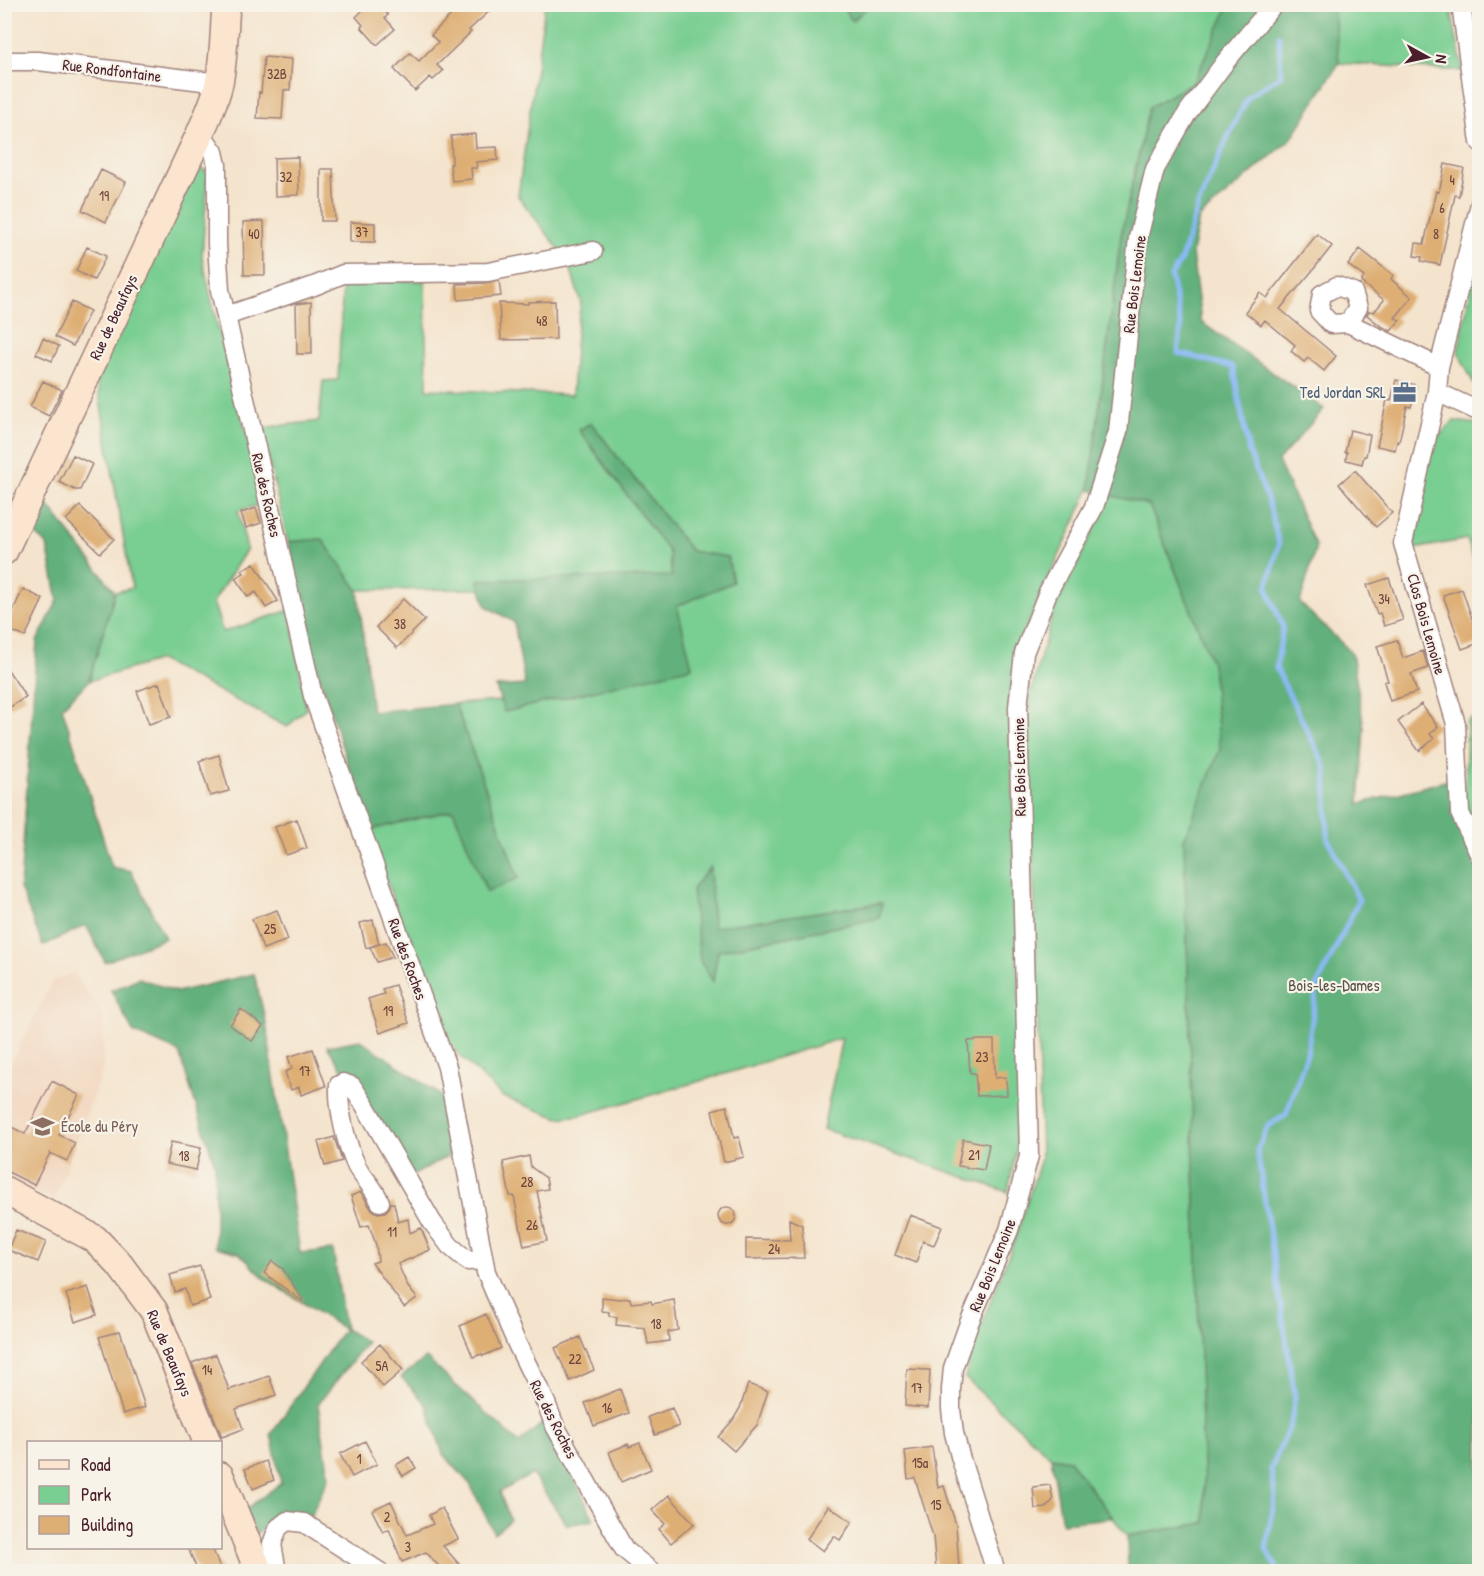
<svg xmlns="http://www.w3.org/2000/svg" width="1484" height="1576" font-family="'Patrick Hand',sans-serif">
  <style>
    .built { fill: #f2d5bd }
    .green { fill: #79ce92; stroke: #62765e; stroke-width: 1.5; fill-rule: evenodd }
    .forest { fill: #62b17c; stroke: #566854; stroke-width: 1.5 }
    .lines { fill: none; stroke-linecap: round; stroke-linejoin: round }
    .stream { stroke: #8bb9f6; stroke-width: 5 }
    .building { fill: #deaf74 }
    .street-casing { stroke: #9f827c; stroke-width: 21 }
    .secondary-casing { stroke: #9f827c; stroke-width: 30 }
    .street { stroke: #fff; stroke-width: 18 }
    .secondary { stroke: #fbe5cf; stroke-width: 27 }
    .labels { text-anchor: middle; stroke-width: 4.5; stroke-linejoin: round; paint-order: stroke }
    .number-label { font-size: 14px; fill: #6f433d }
    .street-label { font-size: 16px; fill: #4a1f2b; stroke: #f7f3e8 }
    .service-label { font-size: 16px; fill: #4e5e75; stroke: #f7f3e8; text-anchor: end }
    .park-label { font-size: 16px; fill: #58544a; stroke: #f7f3e8 }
    .education-label { font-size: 16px; fill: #785e54; stroke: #f7f3e8; text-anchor: start }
  </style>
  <rect width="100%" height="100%" fill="#f7f3e8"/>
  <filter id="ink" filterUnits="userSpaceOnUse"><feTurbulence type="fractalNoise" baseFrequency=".0167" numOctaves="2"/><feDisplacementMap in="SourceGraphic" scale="12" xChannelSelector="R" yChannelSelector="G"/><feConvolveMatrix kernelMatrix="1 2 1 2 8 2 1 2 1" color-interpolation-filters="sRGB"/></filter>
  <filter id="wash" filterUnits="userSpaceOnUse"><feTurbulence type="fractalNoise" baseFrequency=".008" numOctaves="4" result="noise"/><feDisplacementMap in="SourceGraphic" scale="24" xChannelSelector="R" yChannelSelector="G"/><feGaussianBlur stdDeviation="1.35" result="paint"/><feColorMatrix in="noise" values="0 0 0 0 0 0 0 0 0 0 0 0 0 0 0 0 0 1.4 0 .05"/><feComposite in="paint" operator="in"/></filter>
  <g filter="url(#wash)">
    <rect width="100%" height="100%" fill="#f4e4cd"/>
    <path class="built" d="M74,973L104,1017L103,1069L54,1201L5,1178V1074L53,980Z"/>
    <path class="green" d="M870,4L1226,5L1227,12L1193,83L1149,107L1121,236L1089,490L1017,648L1010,697L1022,1120L1008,1192L823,1129L842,1038L718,1076L581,1115L559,1118L503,1097L460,1056L436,1026L369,830L453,810L487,892L518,878L455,704L501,701L504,712L691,667L677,605L733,582L691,551L591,423L579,430L669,552L672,577L478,580L481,589L358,590L322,539L288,542L261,428L319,421L323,381L338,380L343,281H425L427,389L572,395L576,333L581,303L568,261L518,196L545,5H842L853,21ZM710,868L712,928L881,903L879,918L718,951L713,981Z
      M1333,5H1450L1463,71L1339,63Z
      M197,166L208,173L202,257L218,329L265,503L238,511L247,549L213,602L223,632L290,610L306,709L287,727L160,660L89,681L115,592L132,588L96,376Z
      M1475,268H1480L1479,394L1458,352Z
      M1454,421L1478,424L1480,426L1479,576L1467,539L1414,549L1416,516L1431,443Z
      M1111,495L1149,505L1212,663L1220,749L1184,840L1205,1523L1127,1536L1069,1460L1051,1457L965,1378L974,1343L1012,1247L1041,1159L1035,905L1027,749L1030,695L1054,609Z
      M1479,715V837L1465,805L1467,721Z"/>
    <path class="forest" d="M842,5H870L852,21Z
      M1226,5H1333L1339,63L1291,139L1199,218L1192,253L1201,322L1324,409L1278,461L1316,547L1300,603L1352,653L1364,728L1359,804L1449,780L1479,856V1571H1128L1127,1536L1205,1523L1184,840L1220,749L1212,663L1149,505L1089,490L1121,236L1149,107L1193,83L1226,12Z
      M591,423L691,551L728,557L733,582L677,606L692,667L504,712L496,687L525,685L514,622L486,606L478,580L672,576L669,552L579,430Z
      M41,496L115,592L89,681L62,707L112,867L131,871L165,938L105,962L86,925L43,946L20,888L37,641L58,600L47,545L25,524Z
      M322,539L358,590L372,712L455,704L518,878L487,892L453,810L369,830L307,638L288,542Z
      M710,867L713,927L882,903L879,918L718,951L713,982L700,961L692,889Z
      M254,974L266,1023L300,1253L333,1250L345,1329L367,1342L318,1404L329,1477L310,1517L281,1515L256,1534L245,1510L281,1483L271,1434L344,1329L264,1278L239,1253L215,1247V1165L179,1052L133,1032L111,990L139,978L177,992Z
      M361,1040L446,1099L457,1151L412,1176L327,1046Z
      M426,1358L519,1443L546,1420L594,1520L567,1525L532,1474L500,1492L510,1520L494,1533L470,1484L443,1454L426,1404L401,1377Z
      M1051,1457L1069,1460L1113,1518L1062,1523Z"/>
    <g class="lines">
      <path class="stream" d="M1279,36L1281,75L1248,97L1228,137L1199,203L1181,260L1171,276L1181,327L1178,353L1233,367L1249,452L1268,501L1279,544L1267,588L1283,627L1276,668L1326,768L1328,839L1359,900L1317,986L1307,1054L1286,1115L1268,1126L1257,1150L1295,1397L1291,1423L1271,1469L1275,1496L1266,1549L1279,1572"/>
    </g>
    <g id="blocks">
      <path class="building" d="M369,4H378L388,15L385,18L395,29L377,45L361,27L363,25L356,17Z
        M459,4H497L469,30L471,32L437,65L443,71L433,80L430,77L415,91L394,69L410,53L419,61L438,42L431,35L453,13L452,11Z
        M264,57L292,59L290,90H284L282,119L257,118L259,92L261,93Z
        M475,134L476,148L497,147L498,160L476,162L477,168H471L472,179L452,181L450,164H452L451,136Z
        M298,157L299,195L275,196L274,158Z
        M1445,164L1464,168L1459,196L1455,195L1440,265L1421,261L1422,257L1414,256L1416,243L1424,244L1436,191L1439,192Z
        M321,169H333L335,221H321Z
        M101,170L126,182L106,222L82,210Z
        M264,221L265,275H244L243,222Z
        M350,222L375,223V242H350Z
        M1317,234L1332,246L1313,270L1280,309L1336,356L1324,371L1308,358L1304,362L1291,351L1295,345L1265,320L1261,325L1245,312L1260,293L1267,298Z
        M87,247L106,256L94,280L76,271Z
        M1360,249L1393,275L1391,279L1412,297L1395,318L1400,320L1391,331L1381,326L1367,315L1369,311L1374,312L1384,300L1361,282L1364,277L1348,265Z
        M499,281L501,296L458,300L457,284L488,283Z
        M555,301L556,339L501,340L499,303L528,304V302Z
        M72,302L90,311L73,346L55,337Z
        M311,302L312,354H297L296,304Z
        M43,338L59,346L52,361L36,354Z
        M1396,380L1416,385L1411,407L1407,406L1399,442L1397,441L1395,450L1377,446L1387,400L1391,401Z
        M43,381L62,390L49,416L30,407Z
        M1350,430L1370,435L1366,456H1364L1362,464L1346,460L1347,452H1345Z
        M73,455L92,464L80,490H75L59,482Z
        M1355,470L1392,513L1376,527L1339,484Z
        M80,506L114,539L100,553L66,520Z
        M256,508L261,523L246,528L241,513Z
        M254,563L278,601L266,608L256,592L248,597L235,578L244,573L242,570Z
        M1389,578L1403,620L1384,626L1380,613L1377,614L1367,585Z
        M23,589L43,599L25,637L5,628Z
        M1462,589L1479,639V643L1462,649L1443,595Z
        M403,599L425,620L397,648L376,627Z
        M1397,640L1403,658L1423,651L1428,668L1411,674L1417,692L1390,701L1384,682L1388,681L1377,646Z
        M4,664L26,697L4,711Z
        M159,683L171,717L149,724L137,691Z
        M1421,704L1438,727L1430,734L1434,739L1419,751L1398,722Z
        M219,755L229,791L210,796L199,761Z
        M297,819L307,848L286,855L275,827Z
        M277,910L288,940L263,949L252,919Z
        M373,920L379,944L366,948L360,923Z
        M386,942L393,957L377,962L370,947Z
        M395,985L409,1023L380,1033L368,999L384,994L382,989Z
        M241,1009L263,1026L252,1041L230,1025Z
        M980,1040H994L995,1078L1006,1077L1007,1095L977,1096L975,1073H970L968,1041Z
        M313,1049L326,1086L301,1095L299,1087L291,1090L285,1072L292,1069L288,1057Z
        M52,1081L79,1095L59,1135L75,1143L67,1161L50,1153L34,1185L4,1170V1123L25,1134Z
        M727,1106L734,1138L739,1137L744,1157L724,1162L712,1110Z
        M334,1137L342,1161L325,1166L318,1142Z
        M963,1139L989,1144L984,1170L958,1166Z
        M171,1142L201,1148L196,1170L166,1164Z
        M529,1156L531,1167L546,1178L548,1189L537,1191L547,1241L524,1246L514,1196H510L503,1162Z
        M361,1192L370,1207L374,1211L378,1213L385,1212L389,1208L391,1203H394L398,1222L408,1219L410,1233L421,1228L430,1250L398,1264L408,1287L417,1298L404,1307L372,1263L378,1261L376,1245L369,1225L361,1227L351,1196Z
        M718 1216a9 9 0 1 1 18 0a9 9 0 1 1-18 0Z
        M910,1215L942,1227L934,1245L923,1241L916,1263L895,1255Z
        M789,1219L802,1225L804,1258L746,1259V1239L790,1240Z
        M16,1230L46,1242L38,1262L8,1250Z
        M272,1261L283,1269L303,1300L302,1301L264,1273Z
        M200,1266L210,1300L190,1306L185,1289L175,1292L170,1275Z
        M88,1287L97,1315L75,1322L66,1294Z
        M602,1297L619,1299L630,1298L631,1303L651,1301L652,1304L674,1300L678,1330L668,1332L669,1341L648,1344L645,1328L616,1325L617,1317L609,1316V1312L602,1311Z
        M486,1314L501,1348L483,1356L482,1354L473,1357L460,1326Z
        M120,1331L145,1407L123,1414L99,1337Z
        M580,1337L594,1370L570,1381L555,1348Z
        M380,1344L403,1370L383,1387L361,1361Z
        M216,1354L229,1390L269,1376L276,1395L236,1409L243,1429L222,1437L192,1363Z
        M907,1369L930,1370L928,1408L905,1406Z
        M748,1384L768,1391L757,1425L734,1451L718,1437L733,1420L740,1408Z
        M620,1389L629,1413L594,1426L585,1403Z
        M672,1408L679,1426L655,1435L648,1417Z
        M365,1441L377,1464L352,1477L340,1454Z
        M640,1443L651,1469L621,1482L609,1452L628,1444L629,1447Z
        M932,1447L938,1488L944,1486L956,1525L959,1567L936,1569L933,1536L915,1478L908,1479L905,1451Z
        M409,1457L416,1468L403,1476L396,1465Z
        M266,1461L274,1480L253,1489L245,1469Z
        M1050,1485L1053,1500L1046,1508L1035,1509L1033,1487Z
        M669,1495L694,1524L671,1543L659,1529L665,1524L652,1510Z
        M391,1501L407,1535L433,1524L429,1515L442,1508L458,1539L443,1546L466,1572H444L426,1552L402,1562L389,1529L383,1532L372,1510Z
        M828,1506L852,1522L840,1540L834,1536L823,1551L807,1539Z
        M188,1548H212L222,1572H198Z"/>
    </g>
  </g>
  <g filter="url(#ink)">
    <use href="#blocks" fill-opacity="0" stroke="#9f827c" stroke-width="1.5"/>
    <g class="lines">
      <defs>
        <path id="street" d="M1461,4L1480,142
          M4,61H38L219,83
          M199,136L207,142L214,152L217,165V244L220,290L313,696L447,1067L486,1272L517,1344L546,1403L555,1426L624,1549L652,1572
          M1480,204L1439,367L1437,392L1403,543L1456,724L1460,813L1480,856
          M226,316L314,286L343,274L488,272L593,251
          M1348,323L1358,308L1353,292L1337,286L1322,294L1319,311L1331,324L1348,323L1439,367
          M1437,392L1478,411L1480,413
          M380,1202C374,1187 364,1179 357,1167C346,1144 338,1110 339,1085L343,1083L352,1086L364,1104L432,1222L450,1246L468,1261L483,1260
          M277,1572L272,1544L278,1528L287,1521L304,1523L380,1572
          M996,1572L960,1456L954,1433L951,1409V1389L953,1368L969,1323L1009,1230L1029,1156L1018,707L1024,653L1048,592L1094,507L1118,432L1138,238L1155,169L1188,112L1226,61L1274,4"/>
        <path id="secondary" d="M4,551L199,136C206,119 215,102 219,83C224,58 224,31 226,4
          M4,1190L95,1239L119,1264L154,1311L207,1442
          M220,1476L259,1572"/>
      </defs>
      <use href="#street" class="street-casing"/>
      <use href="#secondary" class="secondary-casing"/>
      <use href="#street" class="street"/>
      <use href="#secondary" class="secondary"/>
    </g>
  </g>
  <defs>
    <symbol id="office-bare" viewBox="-9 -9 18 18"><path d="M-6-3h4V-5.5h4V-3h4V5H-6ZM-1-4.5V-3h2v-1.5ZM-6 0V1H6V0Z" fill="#5c6f8a" stroke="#f7f3e8" stroke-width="2.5" paint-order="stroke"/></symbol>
    <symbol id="school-bare" viewBox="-9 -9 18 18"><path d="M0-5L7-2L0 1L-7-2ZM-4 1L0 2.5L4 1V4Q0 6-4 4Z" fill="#8d6e63" stroke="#f7f3e8" stroke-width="2.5" paint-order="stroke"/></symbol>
  </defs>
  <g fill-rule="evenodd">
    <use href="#office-bare" x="1388" y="376" width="33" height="33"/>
    <use href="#school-bare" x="26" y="1110" width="33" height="33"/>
  </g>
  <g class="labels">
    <g class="number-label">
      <text x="277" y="79">32B</text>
      <text x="286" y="182">32</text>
      <text x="1452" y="185">4</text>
      <text x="104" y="201">19</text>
      <text x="1442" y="213">6</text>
      <text x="362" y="237">37</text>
      <text x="254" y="239">40</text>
      <text x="1436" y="239">8</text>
      <text x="542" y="326">48</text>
      <text x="1384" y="604">34</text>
      <text x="400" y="629">38</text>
      <text x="270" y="934">25</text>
      <text x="388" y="1016">19</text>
      <text x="982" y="1062">23</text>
      <text x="305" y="1076">17</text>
      <text x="974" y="1160">21</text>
      <text x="184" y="1161">18</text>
      <text x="527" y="1187">28</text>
      <text x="532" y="1230">26</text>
      <text x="392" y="1237">11</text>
      <text x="774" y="1254">24</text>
      <text x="656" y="1329">18</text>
      <text x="575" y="1364">22</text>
      <text x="382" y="1371">5A</text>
      <text x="207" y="1375">14</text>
      <text x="917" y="1393">17</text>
      <text x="607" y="1413">16</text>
      <text x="359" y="1464">1</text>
      <text x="920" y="1468">15a</text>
      <text x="936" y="1510">15</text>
      <text x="387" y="1522">2</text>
      <text x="408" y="1552">3</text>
    </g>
    <g class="street-label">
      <text transform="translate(112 70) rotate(7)" y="6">Rue Rondfontaine</text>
      <text transform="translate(1134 284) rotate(-83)" y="6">Rue Bois Lemoine</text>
      <text transform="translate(113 317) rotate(-65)" y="6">Rue de Beaufays</text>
      <text transform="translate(267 495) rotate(77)" y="6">Rue des Roches</text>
      <text transform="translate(1427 624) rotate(74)" y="6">Clos Bois Lemoine</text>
      <text transform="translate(1019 767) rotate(-91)" y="6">Rue Bois Lemoine</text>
      <text transform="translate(408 959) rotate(70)" y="6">Rue des Roches</text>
      <text transform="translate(992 1265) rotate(-68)" y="6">Rue Bois Lemoine</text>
      <text transform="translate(170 1353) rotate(67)" y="6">Rue de Beaufays</text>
      <text transform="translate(554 1419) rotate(63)" y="6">Rue des Roches</text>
    </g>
    <g class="service-label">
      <text x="1386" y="398">Ted Jordan SRL</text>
    </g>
    <g class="park-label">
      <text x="1334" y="991">Bois-les-Dames</text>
    </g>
    <g class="education-label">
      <text x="61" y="1132">École du Péry</text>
    </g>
  </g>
  <rect width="1484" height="1576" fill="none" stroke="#f7f3e8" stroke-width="24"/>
  <rect x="27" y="1441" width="195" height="108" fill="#f7f3e8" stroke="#b29e9c" stroke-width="1.5"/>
  <rect x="39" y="1460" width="30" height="9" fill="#fbe5cf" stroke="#b29e9c" stroke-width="1.5"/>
  <text x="81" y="1471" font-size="18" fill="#4a1f2b">Road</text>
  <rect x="39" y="1486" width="30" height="18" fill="#79ce92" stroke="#b29e9c" stroke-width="1.5"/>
  <text x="81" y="1501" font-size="18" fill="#4a1f2b">Park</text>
  <rect x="39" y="1516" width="30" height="18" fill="#deaf74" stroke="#b29e9c" stroke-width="1.5"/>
  <text x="81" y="1531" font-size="18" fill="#4a1f2b">Building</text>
  <g transform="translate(1427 57) rotate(98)" stroke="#f7f3e8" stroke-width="4.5" paint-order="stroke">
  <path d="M0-4.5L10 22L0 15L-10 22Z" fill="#4a1f2b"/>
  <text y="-9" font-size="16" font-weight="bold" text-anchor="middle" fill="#4a1f2b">N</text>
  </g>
</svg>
